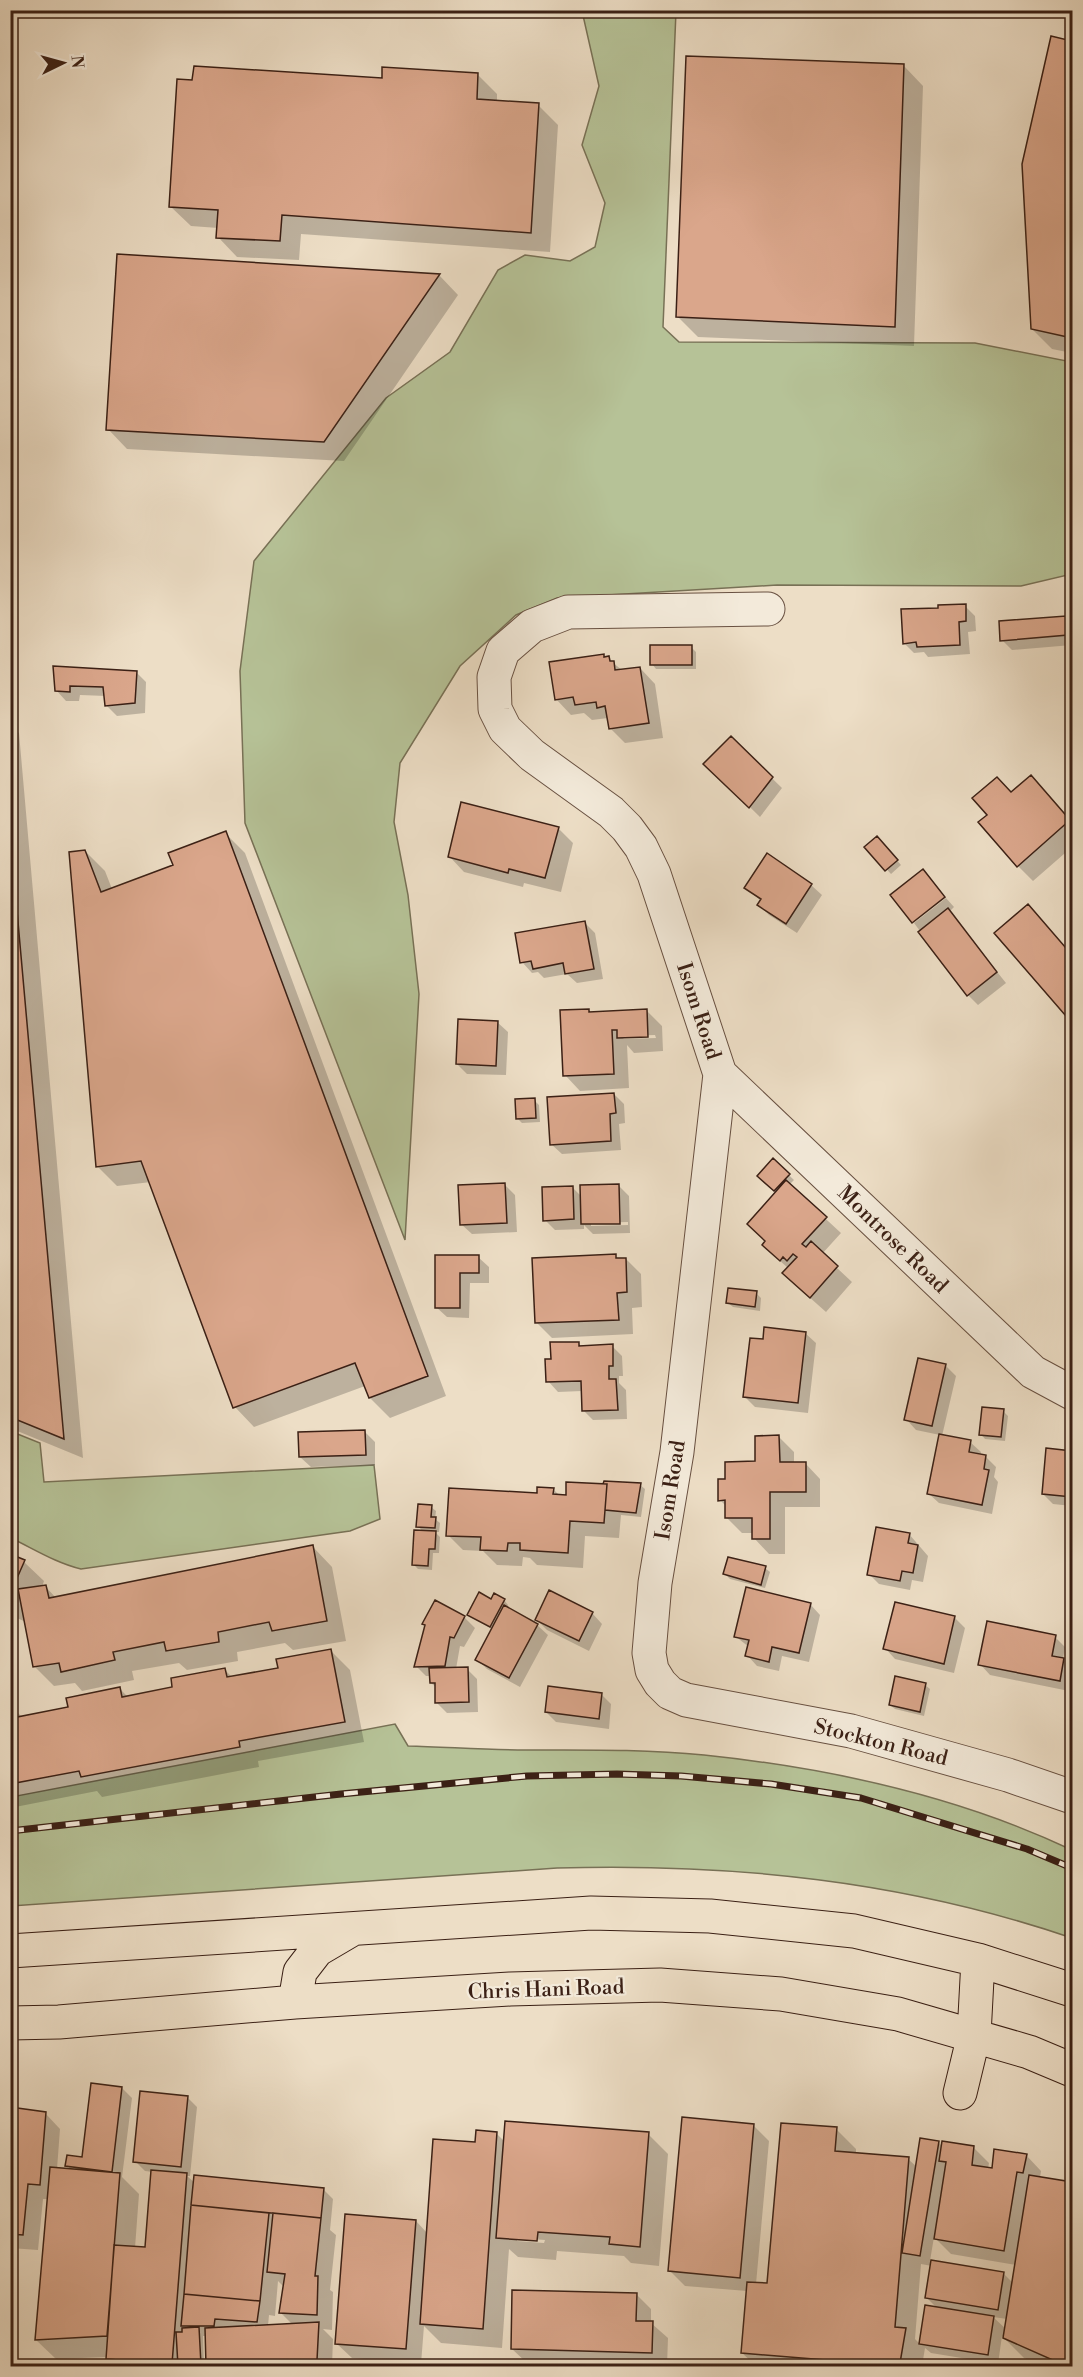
<svg xmlns="http://www.w3.org/2000/svg" width="1083" height="2377" font-family="'Libre Bodoni',serif">
  <style>
    .green { fill: #b6c297; stroke: #787156; stroke-width: 1.5 }
    .shadow { fill: #0003; fill-rule: evenodd }
    .building { fill: #daa68b; stroke: #3b2015; stroke-width: 1.5 }
    .lines { fill: none; stroke-linecap: round; stroke-linejoin: round }
    .minor-casing { stroke: #685041; stroke-width: 35 }
    .major-casing { stroke: #3b2015; stroke-width: 35 }
    .minor { stroke: #f3eada; stroke-width: 33 }
    .major { stroke: #eddec6; stroke-width: 33 }
    .rail-casing { stroke: #3b2015; stroke-width: 7 }
    .rail { stroke: #f3eada; stroke-width: 4.5; stroke-dasharray: 14; stroke-linecap: butt }
    .labels { text-anchor: middle; stroke-width: 4.5; stroke-linejoin: round; paint-order: stroke }
    .street-label { font-size: 21px; fill: #3b2015; stroke: #f3eada }
  </style>
  <rect width="100%" height="100%" fill="#eddec6"/>
  <filter id="stains"><feTurbulence type="fractalNoise" baseFrequency=".00333" numOctaves="4"/><feColorMatrix values="0 0 0 0 .2 0 0 0 0 .09 0 0 0 0 .02 0 0 0 .5 -.17"/></filter>
  <radialGradient id="worn" r=".72"><stop offset=".6" stop-color="#630" stop-opacity="0"/><stop offset="1" stop-color="#630" stop-opacity=".3"/></radialGradient>
  <path class="green" d="M582,11H676L663,327L679,342L975,343L1072,362V574L1021,586L777,585L557,598L516,615L460,666L400,763L394,822L408,895L419,994L405,1240L245,823L240,671L254,561L386,398L450,352L498,270L525,255L570,261L595,247L605,203L582,145L599,86Z
    M10,1431L40,1443L44,1482L374,1465L380,1519L350,1531L81,1569C56,1563 34,1549 11,1538Z
    M395,1724L408,1746C447,1747 487,1750 526,1750C586,1750 645,1749 704,1755C829,1768 958,1796 1072,1850V1938C905,1881 733,1863 557,1868L11,1906V1797Z"/>
  <path class="shadow" d="M1052,38L1072,42V353L1052,349L1032,329Z
    M904,66L923,86L914,346L698,337L678,317Z
    M477,74L497,94V102L538,105L558,125L550,252L301,234L299,260L237,257L218,237V228L191,226L171,207L383,80Z
    M439,275L458,295L344,461L127,449L108,429Z
    M965,606L975,616L976,631L968,632L970,654L928,657L924,652L914,653L904,643L940,610Z
    M1065,617L1072,624V645L1012,650L1002,640Z
    M691,647L696,652V669H656L652,664Z
    M603,655L622,670L640,668L655,684L663,738L625,743L610,728L608,718L592,720L584,713L571,715L556,699Z
    M55,668L136,672L146,682L145,713L117,716L106,705V696L80,695L79,701H66L56,690Z
    M10,724L19,733L83,1458L10,1428Z
    M731,738L782,788L760,817L706,764Z
    M1031,777L1072,822V847L1033,881L1018,866L1012,793Z
    M558,828L573,843L561,892L524,883L523,887L464,872L449,856Z
    M225,833L245,853L446,1396L390,1418L370,1398L365,1386L254,1427L235,1407L151,1182L117,1186L97,1166L85,851L105,871L112,889L175,866Z
    M881,842L901,865L891,874L866,847Z
    M811,885L822,895L797,933L769,915L759,905L761,901L746,888Z
    M946,898L954,907L949,912L1006,983L978,1005L968,995L914,923Z
    M1028,906L1072,955V1021L996,933Z
    M584,922L595,933L603,979L577,983L567,974L544,978L538,972L532,973L522,962Z
    M588,1010L592,1014L647,1011L662,1026L663,1051L634,1053L627,1045L629,1088L580,1091L565,1075ZM655,1035L656,1038L624,1039L621,1036Z
    M497,1022L508,1032L506,1075L467,1074L457,1064Z
    M614,1094L624,1104L625,1123L619,1124L621,1150L562,1154L551,1144Z
    M534,1100L539,1105L540,1122L522,1123L517,1118Z
    M773,1160L794,1180L789,1185L841,1233L822,1254L852,1282L826,1312L799,1288L788,1268L779,1260L767,1242L777,1192L759,1176Z
    M505,1185L515,1195L517,1232L472,1234L461,1224Z
    M619,1186L629,1196L630,1233L593,1234L584,1225V1229L555,1230L545,1220L572,1187L582,1197ZM628,1222V1225L591,1226V1223Z
    M615,1256L619,1259H626L641,1274L642,1307L632,1308L633,1334L552,1338L536,1322Z
    M437,1257H478L489,1267V1283H470L469,1318L447,1317L436,1307Z
    M756,1293L761,1298L760,1311L733,1307L728,1303Z
    M805,1333L816,1343L808,1413L755,1407L744,1396L764,1341Z
    M578,1343L582,1347L612,1346L622,1356L623,1376H619V1383L626,1390L627,1419L593,1420L583,1410L582,1391L558,1392L548,1381L552,1360Z
    M945,1365L956,1376L942,1436L970,1442L981,1452L980,1456L986,1457L996,1467L994,1477L998,1482L992,1514L939,1503L928,1493L940,1435L916,1430L906,1419Z
    M1003,1411L1008,1416L1005,1441L985,1439L981,1434Z
    M364,1431L375,1442V1465L311,1467L300,1457Z
    M779,1437L794,1452V1463H805L820,1479V1507H785V1554H769L754,1538V1533H742L726,1517V1506L720,1500L726,1481L757,1463Z
    M1047,1450L1072,1452V1506L1053,1504L1043,1494Z
    M640,1485L645,1489L641,1517L621,1515L619,1538L585,1536L583,1568L537,1565L530,1558L523,1557L522,1566L497,1565L483,1551L463,1550L448,1535L553,1489L560,1496Z
    M431,1507L436,1511L435,1519L440,1523L439,1532H435L440,1537L439,1553H433L432,1570L418,1569L413,1564L423,1532L418,1526Z
    M909,1534L928,1556L923,1582L912,1580L910,1590L879,1584L869,1574Z
    M313,1547L332,1567L346,1641L293,1650L285,1643L237,1652L238,1661L187,1670L179,1663L132,1671L134,1680L82,1691L75,1683L54,1686L34,1666L26,1622L10,1615V1556L24,1562L44,1581L42,1587L45,1586L56,1598Z
    M765,1568L770,1572L765,1588L730,1579L725,1574Z
    M504,1600L508,1605L507,1608L537,1625L548,1635L520,1687L487,1669L477,1659L493,1630L469,1614L491,1601Z
    M436,1602L465,1618L475,1628L464,1647L460,1646L456,1669H467L477,1679L478,1712L447,1713L437,1703V1688L431,1683V1676H426L416,1666Z
    M810,1604L820,1615L809,1662L782,1656L779,1671L757,1666L747,1655L749,1647L735,1636Z
    M592,1613L602,1624L589,1651L547,1630L537,1620Z
    M955,1618L965,1628L954,1673L895,1659L885,1648Z
    M1055,1637L1065,1647L1063,1659L1072,1668L1069,1691L990,1675L980,1664Z
    M330,1650L350,1670L364,1742L258,1761L259,1767L102,1797L97,1791L10,1808V1710L14,1709L22,1717L69,1708L119,1688L128,1697L174,1689L224,1669L233,1678L280,1669Z
    M925,1685L930,1689L924,1716L895,1709L890,1705Z
    M601,1694L611,1704L609,1729L556,1722L546,1712Z
    M122,2088L132,2098L122,2177L139,2194L135,2248L147,2249L153,2172L145,2171L135,2161L187,2097L197,2107L190,2176H187L195,2183L323,2189L333,2199L330,2230L336,2235L330,2290L333,2292L332,2330L323,2329L333,2339L332,2366H209L207,2336H203L204,2366H116L108,2357L56,2359L36,2340L48,2199H43L38,2250L10,2248V2108L45,2113L60,2129L57,2169L72,2171L67,2165L83,2158ZM278,2281L284,2287L280,2312L293,2325L268,2326L269,2315L275,2316Z
    M753,2125L769,2141L756,2284L768,2285L836,2129L856,2149V2154L908,2159L917,2167L938,2142L943,2147L974,2148L989,2163L988,2169L993,2170L1026,2155L1041,2171L1040,2178L1072,2184V2366H1044L1024,2358L1002,2336L998,2364L931,2353L925,2348L922,2366H756L742,2353L747,2291L685,2286L669,2270ZM934,2237L951,2254L1016,2265L1013,2283L1003,2273L930,2261ZM921,2264L932,2266L927,2298L937,2308L920,2344L915,2339ZM993,2317L1007,2319L1006,2329Z
    M496,2133L505,2142L648,2134L668,2154L659,2266L631,2263L624,2256L557,2251L556,2260L518,2257L509,2249L502,2348L441,2343L424,2326L421,2364L352,2358L336,2343L416,2221L428,2234L476,2144ZM517,2238L545,2240L544,2243L517,2241Z
    M636,2294L651,2309V2323L668,2338L667,2366L528,2364L512,2349Z"/>
  <path class="building" d="M1051,36L1072,41V338L1031,329L1022,164Z
    M686,56L904,64L895,327L676,317Z
    M194,66L382,78V67L478,73L477,99L539,103L531,233L282,215L280,241L216,238L218,210L169,207L177,79L192,80Z
    M117,254L440,274L324,442L106,430Z
    M966,604V621L959,622L960,645L917,647L916,642L903,644L901,609L938,608V605Z
    M1066,616L1068,635L1000,641L999,621Z
    M650,645H692V665H650Z
    M604,654V657L609,656L610,661H614L615,670L640,667L649,723L609,729L605,706L597,708L596,702L575,705L573,697L555,700L549,662Z
    M53,666L137,671L135,703L105,706L103,687L70,686V692L55,691Z
    M731,736L773,777L749,808L703,764Z
    M1031,775L1070,820L1017,867L978,822L987,815L972,798L997,777L1011,792Z
    M461,802L559,827L545,878L509,869L508,873L448,857Z
    M226,831L428,1376L369,1398L355,1363L233,1408L141,1161L96,1167L69,852L85,850L101,892L173,865L168,853Z
    M10,832L64,1439L10,1417Z
    M877,836L898,860L885,871L864,847Z
    M767,853L812,884L786,924L757,905L761,899L744,888Z
    M923,869L945,897L912,923L890,895Z
    M1028,904L1072,955V1023L994,933Z
    M948,908L997,972L967,996L918,932Z
    M585,921L594,969L565,974L563,963L533,969L531,961L520,963L515,933Z
    M589,1009V1012L647,1009L648,1037L617,1038V1030H612L614,1074L563,1076L560,1010Z
    M458,1019L498,1021L496,1066L456,1064Z
    M614,1093L616,1113L610,1114L611,1141L550,1145L547,1097Z
    M535,1098L536,1118L516,1119L515,1099Z
    M773,1158L790,1174L774,1191L757,1176Z
    M786,1180L827,1217L802,1244L806,1247L811,1241L838,1266L810,1298L782,1273L797,1257L793,1254L787,1261L783,1257L780,1261L762,1245L765,1241L747,1224Z
    M505,1183L507,1223L460,1225L458,1185Z
    M619,1184L620,1224H581L580,1185Z
    M573,1186L574,1219L543,1221L542,1187Z
    M616,1254V1258H626L627,1292L617,1293L619,1320L535,1323L532,1258Z
    M435,1255H479V1273H460V1308H435Z
    M728,1288L757,1291L755,1307L726,1303Z
    M764,1327L806,1332L798,1403L743,1397L750,1338L763,1339Z
    M550,1342H579V1346L613,1344V1366H609V1379H616L618,1410L582,1411L581,1381L546,1382L545,1359H551Z
    M918,1358L946,1364L932,1426L904,1420Z
    M982,1407L1004,1409L1001,1437L979,1435Z
    M365,1430L366,1455L299,1457L298,1432Z
    M939,1434L971,1440L969,1452L986,1455L984,1469L989,1470L982,1505L927,1494Z
    M779,1435L780,1462H806V1492H770V1539H752V1518H725V1500L718,1501V1479H725V1462L755,1461V1436Z
    M1046,1448L1072,1451V1497L1042,1494Z
    M604,1481L641,1483L636,1513L605,1510L607,1484H603Z
    M566,1482L607,1484L604,1523L570,1521L568,1553L520,1550V1543H508L507,1551L480,1550L481,1537L446,1536L449,1488L537,1493V1487L554,1488L553,1494L566,1495Z
    M418,1504L432,1505L431,1517H436L435,1528L416,1527Z
    M876,1527L910,1533L908,1543L918,1545L913,1573L902,1571L900,1581L867,1575Z
    M414,1530L436,1531L435,1549H429L428,1566L412,1565Z
    M313,1545L327,1621L272,1631L269,1622L218,1632L219,1642L166,1651L164,1642L113,1652L115,1660L61,1672L59,1663L33,1667L18,1589L46,1585L49,1598Z
    M10,1554L25,1560L10,1594Z
    M728,1557L766,1566L761,1585L723,1574Z
    M746,1587L811,1603L799,1653L772,1647L769,1662L745,1656L749,1640L734,1637Z
    M549,1590L593,1612L579,1641L535,1620Z
    M479,1592L491,1599L494,1593L505,1599L490,1627L467,1615Z
    M435,1600L465,1616L454,1638L450,1637L445,1666L414,1667L425,1625L422,1624Z
    M895,1602L955,1616L944,1664L883,1649Z
    M504,1605L538,1624L509,1678L475,1660Z
    M987,1621L1056,1635L1052,1656L1064,1658L1060,1681L978,1665Z
    M331,1649L345,1722L239,1741L240,1747L81,1777L79,1771L10,1784V1708H15L17,1717L68,1707L66,1698L120,1687L122,1697L172,1687L171,1678L225,1668L227,1677L278,1668L276,1659Z
    M468,1667L469,1702L435,1703V1683H430L429,1668Z
    M895,1676L926,1683L920,1712L889,1705Z
    M548,1686L602,1693L599,1719L545,1712Z
    M91,2083L122,2087L112,2172L65,2166L67,2155L82,2157Z
    M140,2091L188,2096L181,2167L133,2162Z
    M10,2107L46,2112L40,2185L28,2184L23,2235L10,2234Z
    M682,2117L754,2124L740,2278L668,2271Z
    M505,2121L649,2132L640,2247L609,2244L610,2237L538,2232L537,2241L496,2238Z
    M781,2123L837,2127L835,2151L909,2157L895,2327L906,2328L900,2363L826,2360L741,2353L747,2282L767,2283Z
    M476,2130L497,2132L483,2329L420,2324L433,2139L475,2142Z
    M920,2138L939,2141L920,2256L902,2253Z
    M942,2141L974,2146L972,2165L992,2168L994,2149L1027,2154L1023,2173L1017,2172L1004,2251L934,2239L946,2162L939,2161Z
    M50,2167L120,2173L107,2336L35,2340Z
    M151,2170L187,2173L172,2364L106,2359L114,2245L145,2247Z
    M194,2175L324,2188L321,2218L191,2205Z
    M1029,2175L1072,2182V2350L1064,2365L1003,2338Z
    M191,2205L269,2213L260,2301L184,2294Z
    M273,2213L321,2218L315,2276H318L317,2315L279,2313L285,2274L267,2272Z
    M345,2214L416,2220L406,2349L335,2344Z
    M931,2260L1004,2272L998,2310L925,2298Z
    M512,2290L637,2293L636,2321H653L652,2353L511,2349Z
    M184,2294L260,2301L257,2322L215,2319L214,2326H181Z
    M925,2305L994,2316L988,2355L919,2344Z
    M319,2322L317,2360L206,2366L205,2328Z
    M199,2327L201,2365L178,2366L176,2332H182V2328Z"/>
  <g class="lines">
    <defs>
      <path id="minor" d="M768,609L568,612L532,626L503,651L494,677L495,709L505,729L532,755L611,812L627,828L641,847L654,874L720,1074L677,1452L655,1583L649,1653L652,1670L660,1683L670,1693L686,1700L851,1731L1008,1775L1072,1797
        M720,1074L1033,1372L1072,1393"/>
      <path id="major" d="M10,1951L591,1913L710,1916L854,1931L978,1960L1072,1990
        M295,2002L300,1972L317,1950L351,1930
        M10,2023L59,2022L295,2002L510,1989L660,1985L781,1994L898,2014L1029,2052L1072,2070
        M960,2093L974,2035L978,1960"/>
    </defs>
    <use href="#minor" class="minor-casing"/>
    <use href="#major" class="major-casing"/>
    <use href="#minor" class="minor"/>
    <use href="#major" class="major"/>
    <defs>
      <path id="rail" d="M10,1831L341,1794L527,1776L617,1774L681,1776L771,1784L861,1798L1027,1849L1072,1868"/>
    </defs>
    <use href="#rail" class="rail-casing"/>
    <use href="#rail" class="rail"/>
  </g>
  <g class="labels">
    <g class="street-label">
      <text transform="translate(699 1011) rotate(72)" y="7">Isom Road</text>
      <text transform="translate(893 1239) rotate(44)" y="7">Montrose Road</text>
      <text transform="translate(670 1490) rotate(-81)" y="7">Isom Road</text>
      <text transform="translate(881 1742) rotate(14)" y="7">Stockton Road</text>
      <text transform="translate(546 1989) rotate(-2)" y="7">Chris Hani Road</text>
    </g>
  </g>
  <rect width="1083" height="2377" fill="none" stroke="#eddec6" stroke-width="36"/>
  <rect x="12" y="12" width="1059" height="2353" fill="none" stroke="#3b2015" stroke-width="3"/>
  <rect x="18" y="18" width="1047" height="2341" fill="none" stroke="#3b2015" stroke-width="1.5"/>
  <g transform="translate(63 63) rotate(85)" stroke="#f3eada" stroke-width="4.5" paint-order="stroke">
  <path d="M0-4.5L10 22L0 15L-10 22Z" fill="#3b2015"/>
  <text y="-9" font-size="16" font-weight="bold" text-anchor="middle" fill="#3b2015">N</text>
  </g>
  <rect width="100%" height="100%" filter="url(#stains)"/>
  <rect width="100%" height="100%" fill="url(#worn)"/>
</svg>
